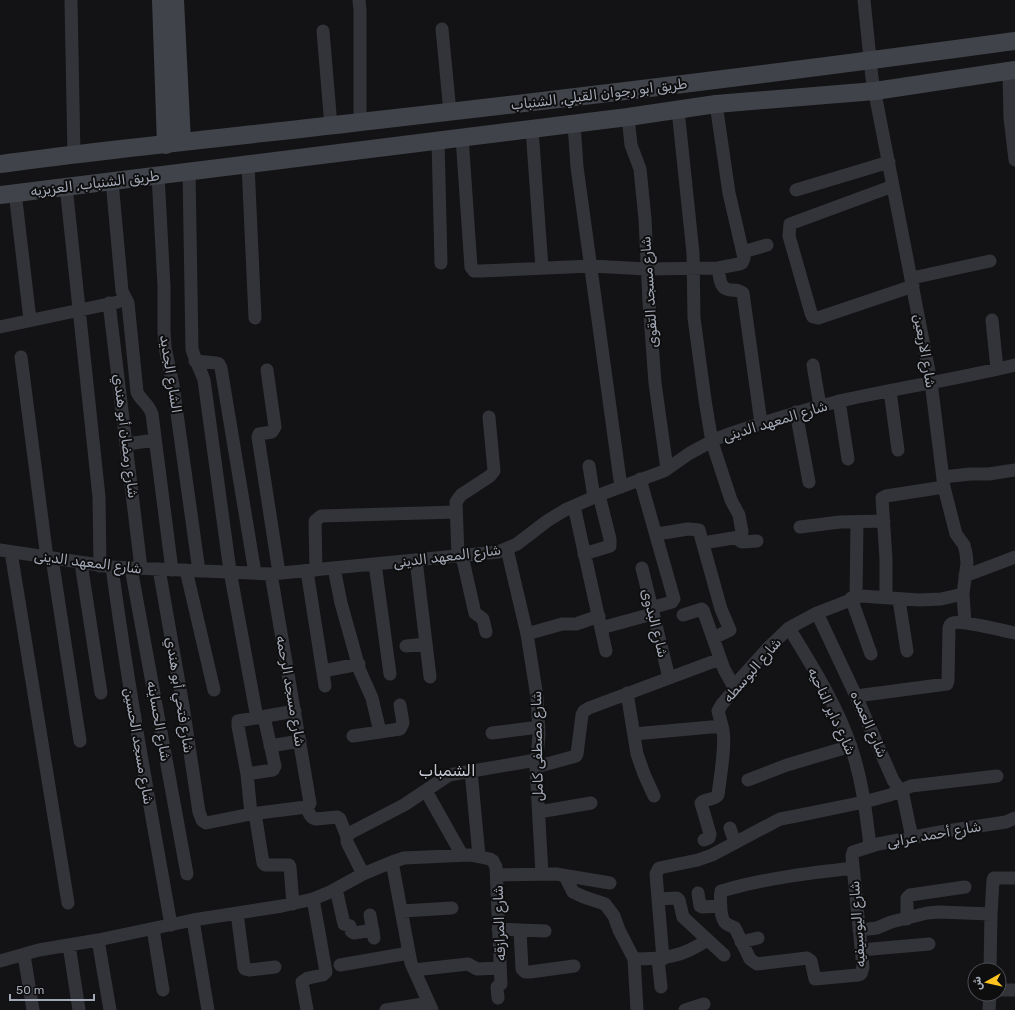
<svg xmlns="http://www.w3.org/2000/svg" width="1015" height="1010" font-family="Rubik,'Noto Sans Arabic',sans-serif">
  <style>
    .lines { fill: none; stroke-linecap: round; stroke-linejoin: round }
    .street { stroke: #33343a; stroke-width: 13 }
    .secondary { stroke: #41434a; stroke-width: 18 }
    .labels { text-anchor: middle; stroke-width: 4; stroke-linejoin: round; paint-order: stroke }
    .street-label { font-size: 14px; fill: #a3a8b6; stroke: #0e0e0f }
    .quarter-label { font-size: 16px; fill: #c4c7d2; stroke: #0e0e0f }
  </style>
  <rect width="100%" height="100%" fill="#131315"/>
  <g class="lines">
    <path class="street" d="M359,0L360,10V122
      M864,0L872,78L931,382L944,487L956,534L964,545L966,553L967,563L963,594L965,623
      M71,1L74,155
      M442,29L450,112
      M323,31L331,126
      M1009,71L1010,118L1015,160
      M678,110L693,253L694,318L705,400L712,442L731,500L739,515L742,532L741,535L739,537L703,543
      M628,117L631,145L640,169L645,219L649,302L655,383L667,469
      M574,124L577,167L621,487
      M532,129L542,268
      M462,137L471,267L474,271H481L591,266L647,269L718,268L739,264L742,263L744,258L729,193L716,104
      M438,140L441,263
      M248,164L255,318
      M189,171L192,349C195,360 200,369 204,380L230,571L257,718
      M158,175L164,286V331L165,347L173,385L199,571
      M112,181L122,291L128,303L137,392C141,401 148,403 152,414L172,570
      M66,186L99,497L100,566
      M893,186L790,224L789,236L811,313L813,317L818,318L913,286
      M796,190L889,162
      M15,192L30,320
      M743,252L767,245
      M718,268C720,277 719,290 731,290C736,290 739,290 743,293L761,423
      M912,278L990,261
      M109,303L141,568
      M992,320L997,369
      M0,327L118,302
      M21,357L47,558
      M195,361L216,363L219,364L221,368L255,573
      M813,365L820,406
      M267,370L275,427L272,432L259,434L258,437L279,573
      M890,391L898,450
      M839,401L848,459
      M796,412L809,482
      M127,444L155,440
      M589,466L594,497
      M943,477L970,474H989L1015,470
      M640,479L674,599L672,602L651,608
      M574,506L606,651
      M800,527L840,522L884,521
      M657,534L688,529L699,530L721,609L730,630L713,638
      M739,537L740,541L742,542L757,541
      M507,549L527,634L537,697L539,735L536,767L542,874
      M0,550L112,567L271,574L498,552L517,544L547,521L565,510L599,495L664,471L690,453L718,438L729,434C765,422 802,410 840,401C898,388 957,379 1015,365
      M11,552L68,903
      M584,554L610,546V539L599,495
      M458,556L456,502L461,495L490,476L494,471L489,417
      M462,556L474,609L475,613L483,619L486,632
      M52,558L80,741
      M416,560L430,677
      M81,563L101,693
      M375,564L390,674
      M112,567C128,687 150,806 171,925
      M131,568L187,874
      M334,568L341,603L360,671L372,698L380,732
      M642,568L669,678
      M159,569L183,706L199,812L202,820L206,823L251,814L247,774L273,770L275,766L264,717
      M186,570L214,690
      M316,570L315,521L321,516L456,512
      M307,571L325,686
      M271,574L310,803L309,805L306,807
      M965,576L1015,557
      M856,597L857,522
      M851,598L871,654
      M886,598V559L882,498L886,496L944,487
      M899,600L907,651
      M817,613L856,696L893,780L903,795L912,838
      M683,615L702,609L703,610L724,669L735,689
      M601,628L652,614
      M789,628C812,666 837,705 851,747C862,779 866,812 870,846
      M527,634L562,624H576L599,616
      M406,646L426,644
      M323,671L359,664
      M627,693L637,754L644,774L654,796
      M856,696L947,684L948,681L949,628C950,625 950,624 953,623C961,620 1004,631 1015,633
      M722,726L718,711L722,704L735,689L741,678L768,648L789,628L817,613L861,596L919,600L941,599L963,594
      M492,733L539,727
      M634,734L722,726C727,740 720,778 718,795C714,801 705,798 701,803L710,834L709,838L704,840
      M353,736L400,729L403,723L400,705
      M270,746L300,741
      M536,767L576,756L577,754L582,715L584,711L589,708L720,659
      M471,771L479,856
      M247,774L238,726V721L295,711
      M748,780L787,765L851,746
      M426,791L462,855
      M306,807C309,812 310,818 316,819L337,817L340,819L347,837
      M539,812L591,803
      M255,813L263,863L265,865H289L290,867L293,904
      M251,814L306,807
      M730,828L735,843
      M392,862L411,963L432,1010
      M853,868C810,873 767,878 725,890L721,891C720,898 720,915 724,921C726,925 732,926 735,928L750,959L757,964L807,958L811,961L815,979L858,975L861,974L863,967L852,856L853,852L878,844L940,832L1006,822L1015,818
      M363,874L347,842V837L350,833L404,805L449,775L536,760
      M497,875L556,874L610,883
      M565,876L573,892L584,897L605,904L614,916L619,930L634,959L637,1010
      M336,889L344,924L350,926L351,931L354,933L373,930
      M698,893L700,906L702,907L721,906
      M658,899L677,898L679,900L683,917L724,955
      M402,911L452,908
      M237,913L244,967L245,969L249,970L275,967
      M370,915L374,938
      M907,919V898L910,895L965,887
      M193,920L208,1010
      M153,929L163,990
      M498,929L545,931
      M520,930L522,969L525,972H530L574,966
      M859,930L877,928L891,922L927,913L939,912L991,914
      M98,940L110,1010
      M741,942L758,938
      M69,945L79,1010
      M861,950L929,944
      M24,955L33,1010
      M634,959C664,959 682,957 707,940
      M658,959L661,987
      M663,959L656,874L659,868L698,860L712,855L780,819L796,816L864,802L890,795L911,786L997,776
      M0,961L39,950L98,940L193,920L282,906L313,899L330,892L363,874L392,862L404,858L470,855L490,859L493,861L496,867L501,984L497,987L498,998
      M340,965L409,953
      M414,970L468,964L477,969L500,968
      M990,970L991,914L993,880L994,878H1015
      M999,990H1015
      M307,1010L302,982L308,978L323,975L326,972L313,899
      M386,1010L429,1003
      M685,1010L704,1004
      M989,1010L990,994"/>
    <path class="secondary" d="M161,0L166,145
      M175,0L182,142
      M0,164C125,147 252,135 378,120C590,96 803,70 1015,41
      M0,195L628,117L716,104L875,91L1015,70"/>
  </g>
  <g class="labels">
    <g class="street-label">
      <text transform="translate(599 94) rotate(-7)" y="5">طريق ابو رجوان القبلي, الشنباب</text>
      <text transform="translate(95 183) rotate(-7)" y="5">طريق الشنباب, العزيزيه</text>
      <text transform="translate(649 292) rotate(-94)" y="5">شارع مسجد التقوى</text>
      <text transform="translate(925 351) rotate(80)" y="5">شارع الاربعين</text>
      <text transform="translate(171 374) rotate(81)" y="5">الشارع الجديد</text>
      <text transform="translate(775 421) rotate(-17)" y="5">شارع المعهد الدينى</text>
      <text transform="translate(126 436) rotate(83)" y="5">شارع رمضان أبو هندي</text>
      <text transform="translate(447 556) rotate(-7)" y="5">شارع المعهد الدينى</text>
      <text transform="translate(88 562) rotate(7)" y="5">شارع المعهد الدينى</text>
      <text transform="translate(655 623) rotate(76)" y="5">شارع البدوى</text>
      <text transform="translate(752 670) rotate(-49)" y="5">شارع البوسطه</text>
      <text transform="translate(291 691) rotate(80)" y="5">شارع مسجد الرحمه</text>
      <text transform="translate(180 695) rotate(81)" y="5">شارع فتحي أبو هندي</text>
      <text transform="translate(832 711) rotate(65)" y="5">شارع داير الناحيه</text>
      <text transform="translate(159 721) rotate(80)" y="5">شارع الحساينه</text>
      <text transform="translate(869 724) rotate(66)" y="5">شارع العمده</text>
      <text transform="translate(139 746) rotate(80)" y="5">شارع مسجد الحسين</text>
      <text transform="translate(537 746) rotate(-91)" y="5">شارع مصطفى كامل</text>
      <text transform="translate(934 834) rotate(-10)" y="5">شارع أحمد عرابى</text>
      <text transform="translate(499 923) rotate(-92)" y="5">شارع المرازقه</text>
      <text transform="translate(857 924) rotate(-94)" y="5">شارع اليوسيفيه</text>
    </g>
    <g class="quarter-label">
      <text x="447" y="776">الشمباب</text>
    </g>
  </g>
  <g transform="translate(987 982) rotate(262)"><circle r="19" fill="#0e0e0f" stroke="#4a4c52"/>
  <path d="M0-3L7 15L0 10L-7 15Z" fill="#ffc420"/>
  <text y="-6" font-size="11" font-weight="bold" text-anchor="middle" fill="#a3a8b6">ش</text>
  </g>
  <path d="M10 994v6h84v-6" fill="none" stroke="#a3a8b6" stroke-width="2"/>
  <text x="16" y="994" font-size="12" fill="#a3a8b6" stroke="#0e0e0f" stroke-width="3" paint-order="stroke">50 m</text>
</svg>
